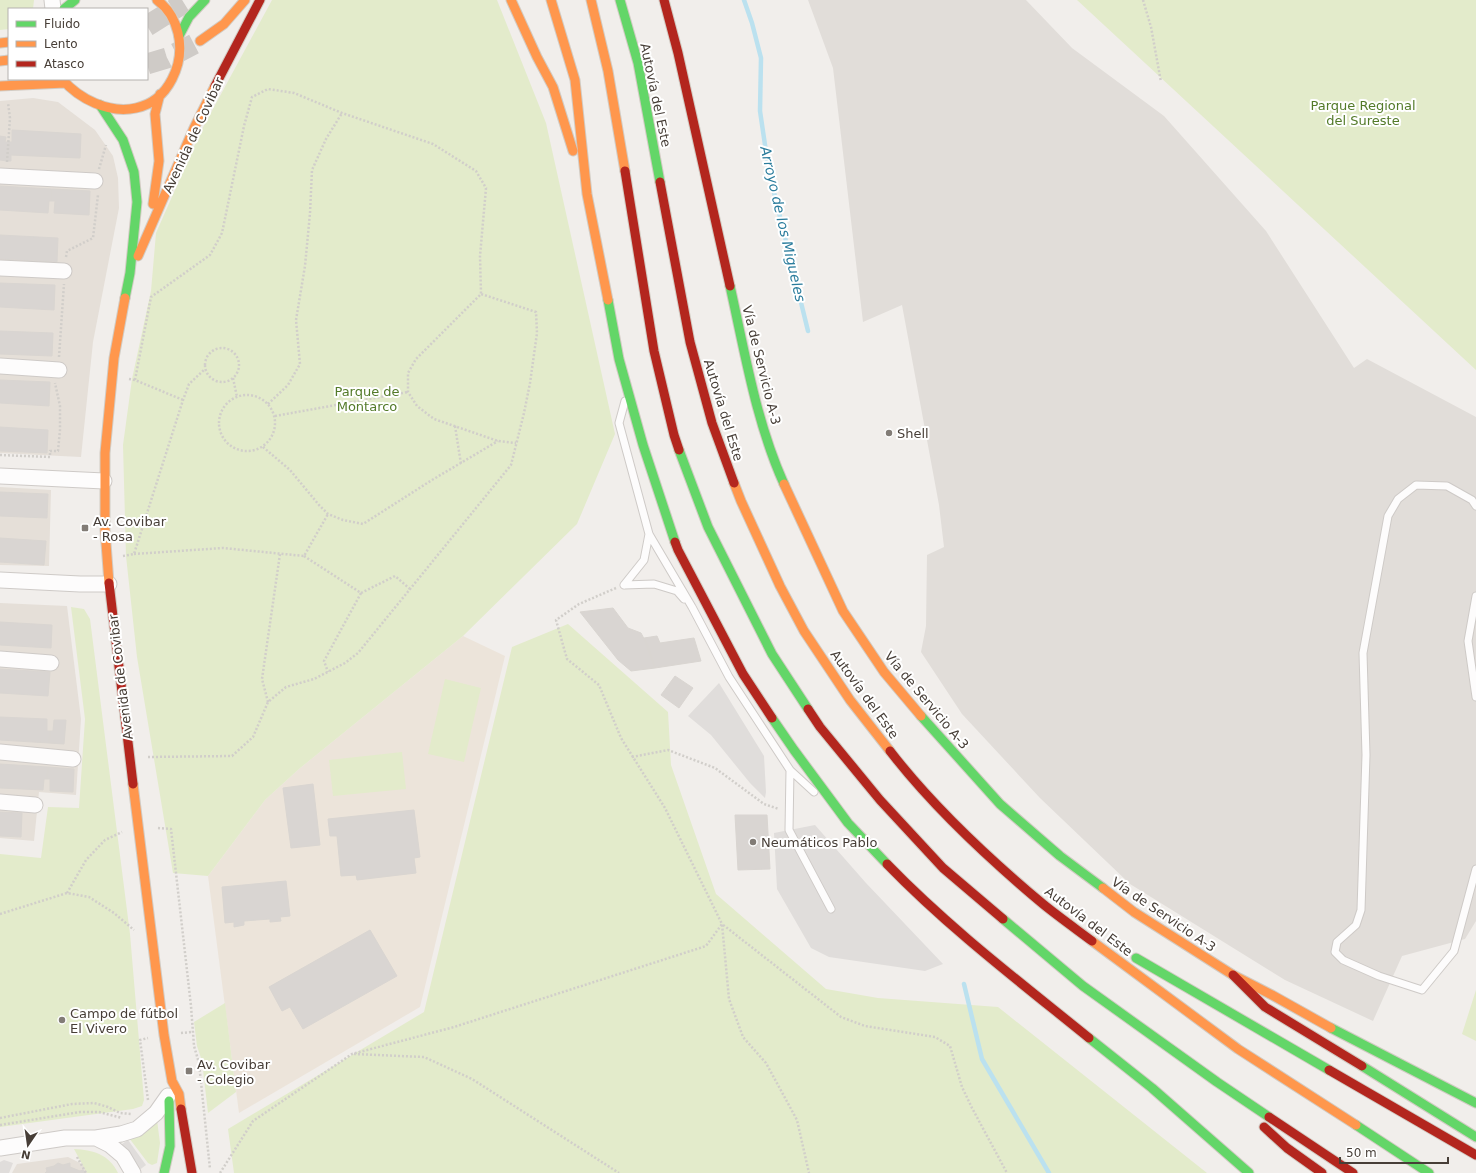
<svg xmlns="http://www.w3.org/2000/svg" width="1476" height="1173" viewBox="0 0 1476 1173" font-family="'DejaVu Sans',sans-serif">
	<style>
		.residential { fill: #e5dfd8 }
		.industrial { fill: #e1ddd9 }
		.education { fill: #ece4da }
		.green { fill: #e3ebcb }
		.parking { fill: #e0dddb }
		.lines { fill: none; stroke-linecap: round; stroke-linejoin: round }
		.stream { stroke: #bbe1ef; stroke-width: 4.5 }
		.building { fill: #d9d5d2; stroke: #d9d5d1 }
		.secondary-tunnel { stroke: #cfcbc7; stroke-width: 21; stroke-dasharray: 21 10; stroke-linecap: butt }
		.lane-casing { stroke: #cecac7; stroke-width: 9 }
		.street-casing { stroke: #cecac7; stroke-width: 17 }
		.fast-casing { stroke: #d2cbc3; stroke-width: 11 }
		.slow-casing { stroke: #d2cbc3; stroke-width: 11 }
		.jam-casing { stroke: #d2cbc3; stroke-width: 11 }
		.path { stroke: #d1ceca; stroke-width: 2.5; stroke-dasharray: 2 2; stroke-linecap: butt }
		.lane { stroke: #fdfcfc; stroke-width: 7 }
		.street { stroke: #fdfcfc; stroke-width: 15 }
		.fast { stroke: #63d668; stroke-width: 9 }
		.slow { stroke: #ff974d; stroke-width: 9 }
		.jam { stroke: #b3261e; stroke-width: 9 }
		.poi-dot { fill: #827c76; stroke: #fff; stroke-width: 1.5 }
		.labels { text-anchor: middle; stroke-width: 4; stroke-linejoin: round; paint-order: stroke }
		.street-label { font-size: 13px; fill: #473e37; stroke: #fff }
		.park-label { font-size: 13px; fill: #537a29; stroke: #fff }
		.poi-label { font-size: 13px; fill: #473e37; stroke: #fff; text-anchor: start }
		.water-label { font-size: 14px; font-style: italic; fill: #2a7c9c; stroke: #fff }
	</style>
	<rect width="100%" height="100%" fill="#f1eeeb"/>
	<path class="residential" d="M33,98L58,102L95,130L113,156L118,178L119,208L93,342L81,457L0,453V101Z
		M0,487L51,490L49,566L0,565Z
		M0,603L67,606L81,719L76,795L39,792L34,841L0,838Z
		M68,1157L84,1165L89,1173H12L17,1164Z"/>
	<path class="industrial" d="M808,0H1026L1072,48L1164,116L1266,231L1354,368L1367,359L1476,417V921L1465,939L1402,956L1373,1021L1285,980L1130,884L1040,798L962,714L921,652L926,626L927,555L944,547L939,505L902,305L863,322L833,68Z"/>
	<path class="education" d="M463,636L505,656L420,1007L239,1113L208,876L265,800L299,769Z"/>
	<path class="green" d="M0,0H34L33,9H9V29L0,30Z
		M272,0H497L546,123L615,434L577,524L463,636L299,769L265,800L208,876L173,873L137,657L126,556L123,445L132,379L151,291L156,233L201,131Z
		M1077,0H1476V370Z
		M71,607L84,609L90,619L130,934L144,1100L142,1106L133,1109L0,1127V854L41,858L48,807L79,808L85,719Z
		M568,624L668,712L671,765L716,894L826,989L878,998L998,1007L1207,1173H234L228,1129L424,1012L512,647Z
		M445,679L481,688L464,762L428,754Z
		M402,752L406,789L333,796L329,760Z
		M1476,990V1041L1462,1034Z
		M225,1003L236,1092L208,1113L202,1061L197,1046L194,1022Z
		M157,1120L160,1143L157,1163L152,1165L148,1163L129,1138Z
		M74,1149C93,1150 109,1154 118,1173H87Z"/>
	<path class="parking" d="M719,683L764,756L766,792L765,798L750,783L711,735L688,716Z
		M815,825L866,883L943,964L925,971L829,957L811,948L777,889L774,833Z
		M128,1140L146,1165L138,1171L119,1146Z
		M4,1160L13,1163L9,1173H0V1162Z"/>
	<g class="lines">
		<path class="stream" d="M744,0L752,23L761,58L760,111L769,172L808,331
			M964,984L982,1059L1049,1173"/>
	</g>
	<path class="building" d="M12,130L81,134L80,158L11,155V161H7L9,142H12Z
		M0,136L6,137L5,142H9L7,161L0,160Z
		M0,186L52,189V201H49L48,213L0,210Z
		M52,189L90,191L89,215L54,213L55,201H52Z
		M0,235L58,238L57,262L0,259Z
		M0,283L55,285L54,310L0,307Z
		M0,331L53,333L52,356L0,354Z
		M0,380L50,382L49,406L0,403Z
		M0,427L48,430L47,453L0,451Z
		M0,492L48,494L47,518L0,516Z
		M0,538L46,541L44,565L0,562Z
		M613,608L628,628L641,633L648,646L655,668L631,671L618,660L580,612Z
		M0,622L52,625L51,648L0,645Z
		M657,636L660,643L694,638L701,661L655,668L644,638Z
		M0,669L50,672L48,696L0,693Z
		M675,676L693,688L679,708L661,695Z
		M0,717L47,719V731H50L49,743L0,740Z
		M54,720H66L64,744L49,743L50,731H53Z
		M0,764L48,767L47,779H44L43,790L0,788Z
		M48,767L74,769L73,792L50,791V779H47Z
		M313,784L320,845L291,848L283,788Z
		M414,810L420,857L414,858L416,873L357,880L356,875L341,876L337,836H330L328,819Z
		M0,812L22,813L21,837L0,836Z
		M735,815H767L770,869L738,870Z
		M286,881L290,916L280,917L281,921L270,922V919L244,921V925L234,927V922L225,923L222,887Z
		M370,930L397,976L303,1029L290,1007L282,1011L269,987Z
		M58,1163L63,1165L70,1163V1167L80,1171L83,1170L85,1173H45L47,1171L46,1168L54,1166Z"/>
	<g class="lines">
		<path class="secondary-tunnel" d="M147,26L184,3
			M147,64L167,58L194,44"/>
		<defs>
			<path id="lane" d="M625,401L619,423L649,534L692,607L729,677L790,770L814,792
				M1476,506L1472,500L1447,486L1416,485L1398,499L1388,516L1363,653L1366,755L1361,910L1356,925L1337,942L1335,952L1343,960L1379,976L1422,990L1454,951L1476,869
				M624,585L654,584L677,591L684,599
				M624,585L644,560L649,534
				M1476,596L1468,641L1476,697
				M790,770L789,830L831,909"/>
			<path id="street" d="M52,0L53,9
				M0,176L95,181
				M0,268L64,271
				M0,366L59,370
				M0,476L104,481
				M0,580L80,584H109
				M0,659L51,663
				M0,752L73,759
				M0,802L35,805
				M96,1138L110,1145L123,1156L133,1173
				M0,1148L65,1138H96L121,1134L137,1129L156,1113L168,1096"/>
			<path id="fast" d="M620,0L638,63L660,182
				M64,9L75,0
				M179,36L189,17L205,0
				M100,105L123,140L134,172L137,202L130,273L125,298
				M730,286C745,353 756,422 784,484
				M608,300L619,359L643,445L675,542
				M679,450L708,527L772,654L808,709
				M921,716L1000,804L1060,856L1103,888
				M772,718L794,750L848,823L887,864
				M1003,919L1083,986L1217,1082L1269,1117
				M1136,958L1329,1070
				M1331,1028L1476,1103
				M1089,1038L1152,1088L1249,1173
				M1362,1066L1476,1137
				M1356,1125L1429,1173
				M164,1173L170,1146L169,1101"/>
			<path id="slow" d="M511,0L537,57L553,87L573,151
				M551,0L575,80L587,194L608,300
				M591,0L608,71L625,171
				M200,41L224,24L245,0
				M0,43L9,42
				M0,61L9,60
				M62,79C79,99 109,114 136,108C169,101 185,63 178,33C175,20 168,8 157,0
				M0,86L65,83
				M153,204L159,161L155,114L160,94
				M138,256L194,128L215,86
				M734,483L741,501L780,586L804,631L850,700L890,751
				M784,484L843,611L884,672L921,716
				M109,583L105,530V453L114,358L125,298
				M133,784L164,1035L172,1081L179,1094L181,1109
				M1103,888L1134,912L1233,975L1272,995L1331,1028
				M1092,941L1238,1049L1356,1125"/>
			<path id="jam" d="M664,0L678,53L730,286
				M215,86L260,0
				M625,171L654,351L674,435L679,450
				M660,182L690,342L712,423L734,483
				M675,542L678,550L743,674L772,718
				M109,583L133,784
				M808,709L820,727L880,800L943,868L1003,919
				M890,751C934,808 988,858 1043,904C1059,917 1076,929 1092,941
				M887,864C949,928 1020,982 1089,1038
				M1233,975L1265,1007L1362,1066
				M1329,1070L1476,1155
				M181,1109L192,1173
				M1269,1117L1353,1173
				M1264,1127L1287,1148L1322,1173"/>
		</defs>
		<use href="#lane" class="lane-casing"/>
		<use href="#street" class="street-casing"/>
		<use href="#fast" class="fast-casing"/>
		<use href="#slow" class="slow-casing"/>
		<use href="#jam" class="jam-casing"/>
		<path class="path" d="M1143,0L1151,27L1161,82
			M7,162L10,118L8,103
			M99,169L106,145
			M66,257L67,251L93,238L98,195
			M205 365a17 17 0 1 1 34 0a17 17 0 1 1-34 0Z
			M59,357L64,284
			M233,378L237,397
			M129,379L135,380L183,400
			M135,380L151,297L210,255L222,233L244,126L252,97L268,89L294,93L342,113L433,144L476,171L486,188L480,256L481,294L416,359L408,373V392L417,406L434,419L498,441L516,443
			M219 423a28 28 0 1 1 56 0a28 28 0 1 1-56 0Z
			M268,404L288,385L300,364L296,320L305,266L310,213L312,170L326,139L342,113
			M275,416L408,392
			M455,426L461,464
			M263,447L290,470L319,505L328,514L343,520L363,524L432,480L498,441
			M0,455L50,457V451H58L60,430V406L55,383
			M134,554L223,548L304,556L328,514
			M123,556L134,554L183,400L189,384L205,369
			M304,556L361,593L324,661L328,672
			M616,588L579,604L556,620L567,659L599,685L621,738L665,808L722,924L729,999L743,1037L766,1063L797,1120L809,1173
			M361,593L395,576L410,589
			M268,702L262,679L280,554
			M148,757L232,756L253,737L268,702L286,687L314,679L345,663L358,653L511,465L524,413L530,383L537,333L536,312L481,294
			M632,757L668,750L715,768L764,804L779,809
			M158,828L171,829L191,1006L194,1046L199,1063L210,1169
			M67,893L86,860L105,840L122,832
			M0,914L67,893L89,897L114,913L134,930
			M181,1033L192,1032
			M354,1054L424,1057L472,1079L619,1173
			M148,1100L140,1040L148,1038
			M0,1118L72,1104L94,1103L108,1107L120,1113L132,1114
			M0,1125L80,1112H99L122,1118
			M77,1157L86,1173
			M220,1173L253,1121L352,1054L454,1027L706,946L722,924L841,1017L865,1026L935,1037L950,1046L962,1087L972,1108L1007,1173"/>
		<use href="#lane" class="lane"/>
		<use href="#street" class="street"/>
		<use href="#fast" class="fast"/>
		<use href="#slow" class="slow"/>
		<use href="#jam" class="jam"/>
	</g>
	<g class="poi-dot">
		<circle cx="889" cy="433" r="4"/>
		<rect x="81" y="524" width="8" height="8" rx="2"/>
		<circle cx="753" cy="842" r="4"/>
		<circle cx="62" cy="1020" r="4"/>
		<rect x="185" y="1067" width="8" height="8" rx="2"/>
	</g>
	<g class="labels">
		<g class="street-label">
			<text transform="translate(656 95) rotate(78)" y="5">Autovía del Este</text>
			<text transform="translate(193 135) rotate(-65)" y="5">Avenida de Covibar</text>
			<text transform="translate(762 365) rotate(76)" y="5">Vía de Servicio A-3</text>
			<text transform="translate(724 410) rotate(73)" y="5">Autovía del Este</text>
			<text transform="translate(120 677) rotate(-97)" y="5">Avenida de Covibar</text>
			<text transform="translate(865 694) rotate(54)" y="5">Autovía del Este</text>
			<text transform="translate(927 700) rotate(50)" y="5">Vía de Servicio A-3</text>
			<text transform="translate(1164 914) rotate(34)" y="5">Vía de Servicio A-3</text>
			<text transform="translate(1089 921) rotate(37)" y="5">Autovía del Este</text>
		</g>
		<g class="park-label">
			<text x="1363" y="110">Parque Regional<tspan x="1363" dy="15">del Sureste</tspan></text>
			<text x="367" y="396">Parque de<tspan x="367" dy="15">Montarco</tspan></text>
		</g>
		<g class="poi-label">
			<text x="897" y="438">Shell</text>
			<text x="93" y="526">Av. Covibar<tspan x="93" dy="15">- Rosa</tspan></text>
			<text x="761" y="847">Neumáticos Pablo</text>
			<text x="70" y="1018">Campo de fútbol<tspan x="70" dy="15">El Vivero</tspan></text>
			<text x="197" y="1069">Av. Covibar<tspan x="197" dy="15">- Colegio</tspan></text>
		</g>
		<g class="water-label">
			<text transform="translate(783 224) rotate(77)" y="5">Arroyo de los Migueles</text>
		</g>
	</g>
	<rect x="8" y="8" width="140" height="72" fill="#ffffff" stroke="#b5b2af"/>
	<rect x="16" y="21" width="20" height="6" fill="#63d668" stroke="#b5b2af"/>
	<text x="44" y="28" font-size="12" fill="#473e37">Fluido</text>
	<rect x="16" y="41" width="20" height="6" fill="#ff974d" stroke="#b5b2af"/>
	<text x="44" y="48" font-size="12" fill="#473e37">Lento</text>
	<rect x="16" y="61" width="20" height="6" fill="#b3261e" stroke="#b5b2af"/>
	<text x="44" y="68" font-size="12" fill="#473e37">Atasco</text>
	<g transform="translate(28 1145) rotate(193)" stroke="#ffffff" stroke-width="3" paint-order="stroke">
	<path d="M0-3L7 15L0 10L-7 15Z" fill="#473e37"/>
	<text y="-6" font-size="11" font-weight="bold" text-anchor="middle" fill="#473e37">N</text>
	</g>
	<path d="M1340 1157v6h108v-6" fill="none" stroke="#473e37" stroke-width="2"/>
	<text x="1346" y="1157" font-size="12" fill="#473e37" stroke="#ffffff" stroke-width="3" paint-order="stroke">50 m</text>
</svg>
